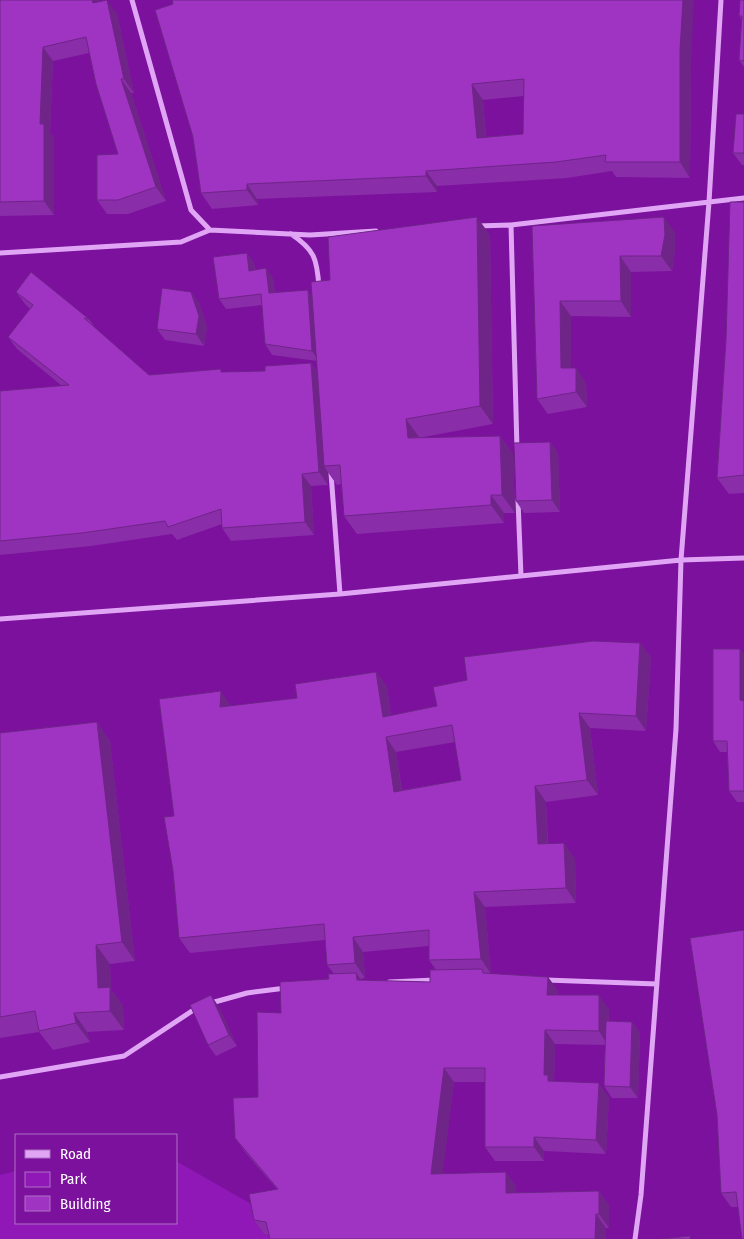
<svg xmlns="http://www.w3.org/2000/svg" width="744" height="1239" viewBox="0 0 744 1239" font-family="'Fira Sans Condensed',sans-serif">
	<style>
		.green { fill: #8f18b7 }
		.lines { fill: none; stroke-linecap: round; stroke-linejoin: round }
		.minor { stroke: #e0a6f5; stroke-width: 5 }
		.wall { fill: #892da8; fill-rule: evenodd }
		.shaded-wall { fill: #6f2488 }
		.building { fill: #9f34c3; stroke: #6f2488; fill-rule: evenodd }
	</style>
	<rect width="100%" height="100%" fill="#7b119d"/>
	<path class="green" d="M176,1161L286,1224V1239H0V1175L16,1171V1223H176Z"/>
	<g class="lines">
		<path class="minor" d="M132,0L191,210L210,230L310,235L376,231
			M511,225L517,449
			M477,226L511,225L744,198
			M291,234C315,250 317,259 319,287
			M0,253L181,242L210,230
			M331,473L340,594
			M518,500L521,576
			M0,619L340,594L681,560L744,558
			M546,980L657,984
			M389,982L435,980
			M211,1003L247,993L286,988
			M0,1077L124,1056L198,1007
			M635,1239L641,1195L676,729L681,560L709,202L721,0"/>
	</g>
	<path class="wall" d="M0,0H100V2L117,14L134,93H131L166,201L128,214H107L97,200L118,154L89,53L53,61L50,133L54,138V215L0,216Z
		M744,0V67L739,60L742,20L739,16Z
		M173,4L691,65L690,178L616,177L612,171L567,178L437,186V192L257,199L258,205L212,209L201,193ZM524,96L523,134L486,137L483,100Z
		M744,114V165H742L733,153Z
		M744,202V493L729,494L717,478L726,340Z
		M532,226L675,232V251L672,271L631,272V317L571,316V368H576L586,383L587,407L548,414L537,399Z
		M490,235L493,424L419,438L500,436L513,454L515,513H504V523L357,534L344,516L341,484L337,485L327,471L328,485L311,486L314,535L231,541L222,528V524L177,540L172,534L91,546L0,555V391L62,386L17,349L8,337L30,309L25,304L16,292L89,319L96,329L149,375L223,372L265,371L311,363L317,371V361L272,355L265,344L262,305L226,309L219,299L247,253L254,263L255,270L266,268L273,279L275,293L312,296L330,280Z
		M191,292L199,303L207,327L204,346L165,340L157,329Z
		M550,442L558,453L560,512L524,513L516,501Z
		M640,643L651,658L646,731L590,728L598,795L546,802L548,844L575,858L576,903L485,907L491,974L548,977L558,991V995L609,1009V1021L632,1022L640,1033L638,1098H612L604,1086L605,1045L555,1044L554,1081L609,1097L606,1154L544,1151V1161H495L485,1147V1082H454L442,1174L516,1186V1193L599,1191L609,1205V1228L269,1235L264,1234L254,1220L277,1189L245,1152L235,1138L258,1097L281,1013L329,979L334,974L327,965L325,940L190,953L179,938L174,816L231,706L297,698L376,672L387,687L391,716L437,706L467,680ZM455,742L461,780L402,790L396,752ZM429,946V960L436,970L430,982L361,980L360,979L365,978L363,952Z
		M744,654V802H737L729,791L727,752H720L713,741Z
		M97,722L110,741L135,961L110,964L111,989L123,1006L124,1030L87,1032L90,1042L53,1050L39,1032L0,1038V733Z
		M744,930L738,1207H731L721,1193Z
		M219,1007L237,1046L216,1056L208,1045Z"/>
	<path class="shaded-wall" d="M92,0H100L102,17L93,3Z
		M107,0L117,14L134,93L124,79Z
		M683,0H694L691,65L690,178L680,162V50Z
		M43,47L53,61L50,133L54,138V215L44,201L40,124Z
		M121,79L131,93L166,201L156,187Z
		M472,84L483,100L487,154L477,138Z
		M426,171L437,186V192L426,176Z
		M247,184L257,199L258,205L247,190Z
		M477,217L490,235L493,424L480,406Z
		M664,217L675,232V251L672,271L661,256Z
		M247,253L254,263L256,281L249,271Z
		M620,256L631,272V317L621,301Z
		M266,268L273,279L276,304L269,293Z
		M308,290L315,301L319,361L312,351Z
		M191,292L199,303L207,327L204,346L196,334Z
		M560,301L571,316V384L561,368Z
		M311,363L320,376L324,466L327,471L328,485L319,472Z
		M576,368L586,383L587,407L576,392Z
		M406,419L419,437L408,438Z
		M500,436L513,454L515,513L502,495Z
		M550,442L558,453L560,512L552,500Z
		M302,474L311,486L314,535L305,522Z
		M491,495L504,513V523L491,505Z
		M640,643L651,658L646,731L636,716Z
		M740,649L744,654V706L740,700Z
		M376,672L387,687L393,732L383,717Z
		M221,691L232,707H220Z
		M579,713L590,728L598,795L587,780Z
		M97,722L110,741L135,961L122,942Z
		M386,737L396,752L404,807L394,792Z
		M535,786L546,802L548,859L538,844Z
		M564,843L575,858L576,903L566,888Z
		M474,892L485,907L491,974L481,959Z
		M353,937L363,952L365,978L355,963Z
		M96,945L110,964L111,989L123,1006L124,1030L110,1011L98,988Z
		M356,973L366,987L357,980Z
		M548,977L558,991L557,1009L547,995Z
		M211,995L219,1007L237,1046L229,1035Z
		M599,995L609,1009L608,1045L599,1031Z
		M74,1013L87,1032L90,1042L76,1023Z
		M632,1022L640,1033L638,1098L630,1087Z
		M545,1030L555,1044L554,1083L558,1095L544,1075Z
		M444,1068L454,1082L441,1188L431,1174Z
		M599,1083L609,1097L606,1154L596,1140Z
		M534,1137L544,1151V1161L534,1147Z
		M506,1172L516,1186V1207L506,1193Z
		M599,1191L609,1205V1228L599,1214Z
		M596,1214L606,1228V1239H595Z"/>
	<path class="building" d="M0,0H92L93,3L107,0L124,79H121L156,187L118,200H97V155L118,154L96,84L86,37L43,47L40,124H44V201L0,202Z
		M172,0H683L680,50V162H605L606,155L556,162L426,171V176L247,184V190L201,193L193,137L155,10L173,4ZM524,79L523,134L477,138L472,84Z
		M740,0H744V61L739,60L742,16H739Z
		M736,114H744V153H733Z
		M730,202H744V475L717,478L726,340Z
		M477,217L480,406L406,419L408,438L500,436L502,495H491V505L344,516L340,465L324,466L311,282L330,280L328,237Z
		M664,217L665,235L661,256H620L621,301H560L561,368H576V392L537,399L532,226Z
		M247,253L249,271L266,268L269,293L308,290L312,351L265,344L261,294L219,299L213,257Z
		M31,272L89,319L84,318L149,375L221,369V372L265,371V366L311,363L319,472L302,474L305,522L222,528L221,509L168,527L165,521L82,533L0,541V391L69,385L8,337L33,305L16,292Z
		M162,288L191,292L199,316L196,334L157,329Z
		M550,442L552,500L516,501L514,443Z
		M593,641L640,643L636,716L579,713L587,780L535,786L538,844L564,843L566,888L474,892L481,959L429,960V930L353,937L355,963L327,965L324,924L179,938L173,871L164,817L174,816L159,699L221,691L220,707L297,698L295,684L376,672L383,717L437,706L433,687L467,680L464,657ZM452,725L461,780L394,792L386,737Z
		M713,649H740V700L744,701V791H729L727,741H713Z
		M97,722L122,942L96,945L98,988L110,987V1011L74,1013L76,1023L39,1031L35,1011L0,1017V733Z
		M744,930V1239H742L736,1192L721,1193L717,1115L690,938Z
		M482,969L483,973L548,977L547,995H599V1031L545,1030L544,1075H548V1081L599,1083L596,1140L534,1137V1147H485V1068H444L431,1174L506,1172V1193L599,1191V1214H596L595,1239H270L266,1222L254,1220L249,1194L278,1189L235,1138L233,1098L258,1097L257,1012L281,1013L280,982L329,979L328,974L356,973L357,980L430,982V970Z
		M211,995L229,1035L208,1045L190,1005Z
		M606,1021L632,1022L630,1087L604,1086Z
		M690,1236V1239H661Z"/>
	<rect x="15" y="1134" width="162" height="90" fill="#7b119d" stroke="#b070c4"/>
	<rect x="25" y="1150" width="25" height="8" fill="#e0a6f5" stroke="#b070c4"/>
	<text x="60" y="1159" font-size="15" fill="#ffffff">Road</text>
	<rect x="25" y="1172" width="25" height="15" fill="#8f18b7" stroke="#b070c4"/>
	<text x="60" y="1184" font-size="15" fill="#ffffff">Park</text>
	<rect x="25" y="1196" width="25" height="15" fill="#9f34c3" stroke="#b070c4"/>
	<text x="60" y="1209" font-size="15" fill="#ffffff">Building</text>
</svg>
